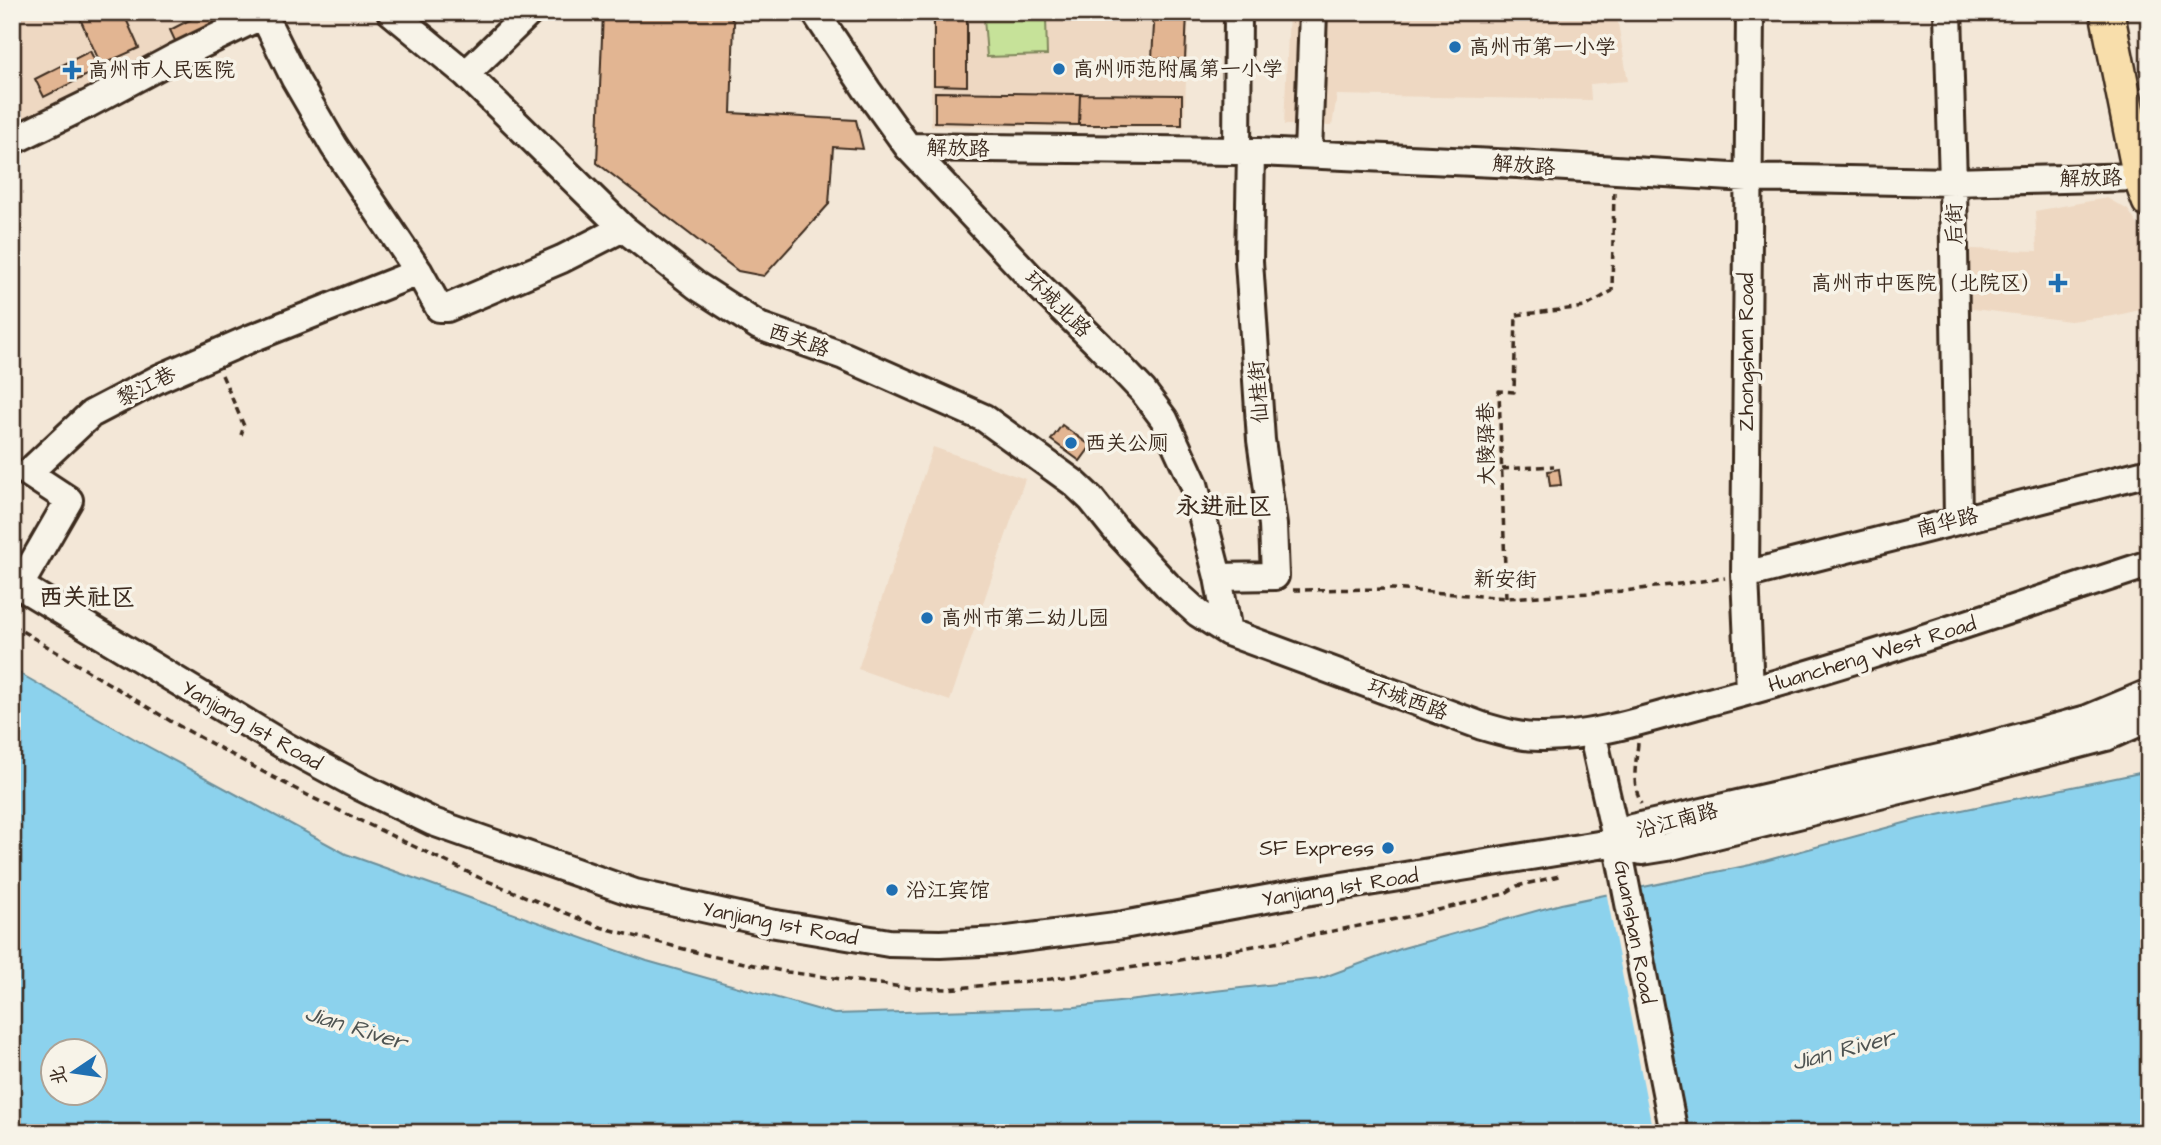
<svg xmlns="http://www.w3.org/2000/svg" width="2161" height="1145" viewBox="0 0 2161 1145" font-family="'Architects Daughter','LXGW WenKai TC',sans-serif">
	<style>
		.built { fill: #eed8c2 }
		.green { fill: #c6e299; stroke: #80865c; stroke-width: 2 }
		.water { fill: #8cd2ed; stroke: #6c8f9a; stroke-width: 2; fill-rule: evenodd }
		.pier { fill: #f3e7d7 }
		.building { fill: #e2b592; stroke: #3b2a1e; stroke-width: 2 }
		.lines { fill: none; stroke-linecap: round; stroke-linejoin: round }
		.minor-casing { stroke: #3b2a1e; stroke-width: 32 }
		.major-casing { stroke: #3b2a1e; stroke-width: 38 }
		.path { stroke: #3b2a1e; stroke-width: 3.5; stroke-dasharray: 7 5; stroke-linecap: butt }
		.minor { stroke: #f7f3e8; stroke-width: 26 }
		.major { stroke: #f8deab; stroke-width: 33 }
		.poi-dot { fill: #1f6fb2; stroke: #f7f3e8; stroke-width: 2.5 }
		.labels { text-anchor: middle; stroke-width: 7; stroke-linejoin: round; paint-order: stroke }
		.poi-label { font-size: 21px; fill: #3b2a1e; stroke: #f7f3e8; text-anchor: start }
		.street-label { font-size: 21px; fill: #3b2a1e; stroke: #f7f3e8 }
		.water-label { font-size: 23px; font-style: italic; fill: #4f5452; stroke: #f7f3e8 }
		.quarter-label { font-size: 24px; font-weight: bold; fill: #3b2a1e; stroke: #f7f3e8 }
	</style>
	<rect width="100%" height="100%" fill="#f3e7d7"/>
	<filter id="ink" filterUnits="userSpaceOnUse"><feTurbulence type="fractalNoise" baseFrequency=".0143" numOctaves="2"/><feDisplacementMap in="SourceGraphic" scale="14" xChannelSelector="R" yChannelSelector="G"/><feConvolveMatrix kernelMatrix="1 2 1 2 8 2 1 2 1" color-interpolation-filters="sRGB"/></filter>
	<g filter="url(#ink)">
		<path class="built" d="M12,12H250L12,128Z
			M932,12H1189L1184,127L931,126Z
			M1289,12H1616L1628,81L1590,84L1591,100L1337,95L1332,126L1284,125Z
			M2107,198L2128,210L2140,228L2149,258V308L2113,316L2070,321L1966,308L1971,249L2037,251L2035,211Z
			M933,447L1025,479L950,701L858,669Z"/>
		<path class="green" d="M1046,17L1047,55L987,57L984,18Z"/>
		<path class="water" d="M12,669L147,746L346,854L647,961L834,1014L1075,1007L1319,979L1403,948L1561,904L1750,865L1919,819L2149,771V1133H12ZM52,1050H94V1092H52Z"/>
		<path class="pier" d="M1640,884L1688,1133H1653L1606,891Z"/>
		<path class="building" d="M77,12H123L139,48L101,65Z
			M205,12H245L177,45L170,30Z
			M603,12H726L734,22L731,113L856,120L863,149L833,147L829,204L764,276L738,271L597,163Z
			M934,12H967V86L934,85Z
			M1079,12H1107L1106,18L1079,17Z
			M1145,12H1187L1185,60L1152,58L1154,25Z
			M90,51L99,69L44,97L35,79Z
			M935,92L1080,94L1079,125L935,122Z
			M1080,94L1182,95V125H1079Z
			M1062,425L1091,446L1080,461L1051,440Z
			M1559,469L1561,485L1550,486L1548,471Z"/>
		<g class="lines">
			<defs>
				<path id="minor" d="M391,12L466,74L623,228L697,286L759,326L844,356L984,418L1074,483L1091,499L1115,529L1167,585L1198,613L1228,632L1482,726C1502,732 1523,738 1544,737C1600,736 1655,716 1709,702C1858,663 2003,611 2149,564
					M815,12L867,90L908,147L1032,279L1100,346L1143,391L1164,419L1194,484L1218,577L1228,632
					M1948,12L1953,182L1958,519
					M263,14L295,79L334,146L419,272L439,308H447L562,259L623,228
					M466,74L530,12
					M12,141L88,104L174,58L269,12
					M908,147L1237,151L1517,164L1748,178L1953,182L2140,177
					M1237,151L1238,12
					M1308,154L1313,12
					M1745,575L2149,472
					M1218,577L1275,576L1273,525L1261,440L1249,261L1251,152
					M12,581L285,746L359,786L433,822L635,893L770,923L889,943L940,944L1000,941L1123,925L1293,894L1617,842L1642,851L1667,847L1961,775L2106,737L2149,718
					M20,585L69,500L28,473L91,414L160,378L252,338L419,272
					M1750,691L1745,575L1750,12
					M1592,732L1617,842L1674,1133
					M1617,842L1632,828L1957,754L2087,719L2149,693"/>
				<path id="major" d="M2107,12L2140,177L2149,201"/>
			</defs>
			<use href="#minor" class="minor-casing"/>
			<use href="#major" class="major-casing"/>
			<path class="path" d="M222,375L244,426L241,435
				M1502,469L1554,466
				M1293,590L1393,589L1506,598L1624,591L1725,578
				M1506,598L1499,391L1514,392L1516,315L1585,307L1612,291L1614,190
				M12,625L172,722L267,774L313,798L480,878L600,927L711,956L787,972L911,988L947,989L1051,979L1170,962L1417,915L1504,894L1517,886L1559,876
				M1638,743C1636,766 1631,780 1641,804"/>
			<use href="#minor" class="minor"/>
			<use href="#major" class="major"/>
		</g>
	</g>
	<g class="poi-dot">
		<circle cx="1455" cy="47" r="7"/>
		<circle cx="1059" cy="69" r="7"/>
		<path d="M68.5 59.5h7v7h7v7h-7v7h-7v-7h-7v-7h7z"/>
		<path d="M2054.5 272.5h7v7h7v7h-7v7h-7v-7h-7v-7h7z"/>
		<circle cx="1071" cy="443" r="7"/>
		<circle cx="927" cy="618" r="7"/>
		<circle cx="1388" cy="848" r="7"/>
		<circle cx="892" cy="890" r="7"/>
	</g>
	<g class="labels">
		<g class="poi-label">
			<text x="1469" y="54">高州市第一小学</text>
			<text x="1073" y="76">高州师范附属第一小学</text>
			<text x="88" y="77">高州市人民医院</text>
			<text x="2042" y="290" text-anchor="end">高州市中医院（北院区）</text>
			<text x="1085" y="450">西关公厕</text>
			<text x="941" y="625">高州市第二幼儿园</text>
			<text x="1374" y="855" text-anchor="end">SF Express</text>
			<text x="906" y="897">沿江宾馆</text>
		</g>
		<g class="street-label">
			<text transform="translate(958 148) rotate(1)" y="7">解放路</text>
			<text transform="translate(1524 165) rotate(4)" y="7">解放路</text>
			<text transform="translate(2091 178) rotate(-1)" y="7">解放路</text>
			<text transform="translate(1954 224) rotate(-91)" y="7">后街</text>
			<text transform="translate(1058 304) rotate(45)" y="7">环城北路</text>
			<text transform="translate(799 340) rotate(19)" y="7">西关路</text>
			<text transform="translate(1746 352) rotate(-90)" y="7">Zhongshan Road</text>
			<text transform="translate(146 386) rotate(-27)" y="7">黎江巷</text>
			<text transform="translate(1258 392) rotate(-94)" y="7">仙桂街</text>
			<text transform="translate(1486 444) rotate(-91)" y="7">大陵驿巷</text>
			<text transform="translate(1947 522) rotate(-14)" y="7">南华路</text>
			<text transform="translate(1505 579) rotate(1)" y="7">新安街</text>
			<text transform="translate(1872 654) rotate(-17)" y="7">Huancheng West Road</text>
			<text transform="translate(1408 699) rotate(20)" y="7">环城西路</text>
			<text transform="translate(252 725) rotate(30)" y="7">Yanjiang 1st Road</text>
			<text transform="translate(1677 820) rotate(-15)" y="7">沿江南路</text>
			<text transform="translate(1340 887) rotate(-9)" y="7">Yanjiang 1st Road</text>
			<text transform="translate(780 923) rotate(11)" y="7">Yanjiang 1st Road</text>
			<text transform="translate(1635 932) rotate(79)" y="7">Guanshan Road</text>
		</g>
		<g class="water-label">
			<text transform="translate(356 1027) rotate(17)" y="8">Jian River</text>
			<text transform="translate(1843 1049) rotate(-15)" y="8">Jian River</text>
		</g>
		<g class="quarter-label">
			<text x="1224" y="514">永进社区</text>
			<text x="87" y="605">西关社区</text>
		</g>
	</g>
	<rect width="2161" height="1145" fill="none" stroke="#f7f3e8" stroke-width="42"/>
	<rect x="21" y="21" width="2119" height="1103" fill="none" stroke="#3b2a1e" stroke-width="2.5" filter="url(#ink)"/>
	<g transform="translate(74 1072) rotate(257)"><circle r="33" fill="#f7f3e8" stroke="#aca397" stroke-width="2"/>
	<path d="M0-5L12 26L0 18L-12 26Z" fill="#1f6fb2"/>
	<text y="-10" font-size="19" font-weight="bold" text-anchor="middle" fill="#3b2a1e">北</text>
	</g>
</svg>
